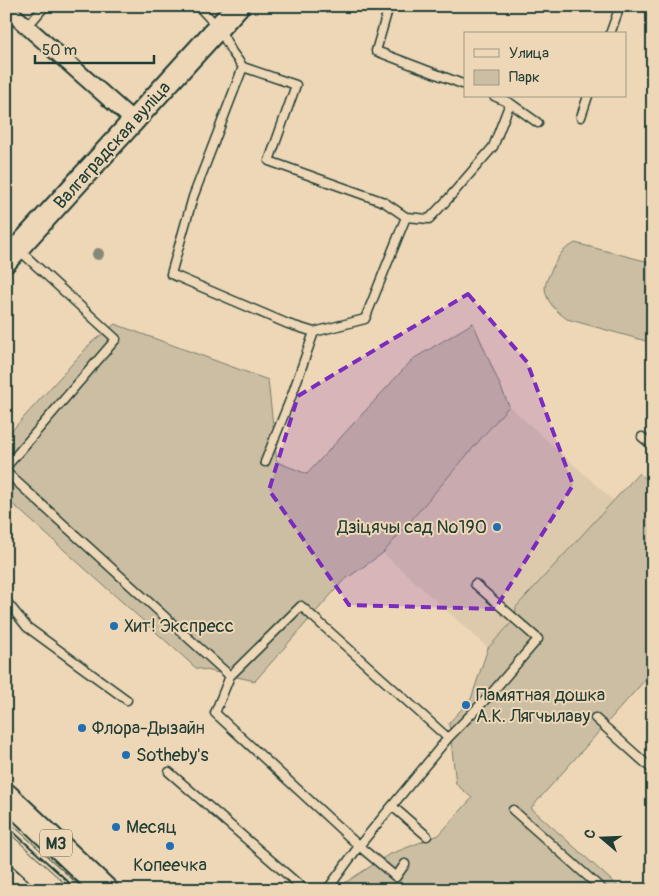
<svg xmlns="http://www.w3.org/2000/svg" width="659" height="896" viewBox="0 0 659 896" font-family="Pangolin,sans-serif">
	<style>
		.built { fill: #ddcaac }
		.green { fill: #ccbea2; stroke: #767e6b }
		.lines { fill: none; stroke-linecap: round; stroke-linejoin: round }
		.lane-casing { stroke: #1f3d34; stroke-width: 11 }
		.street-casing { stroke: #1f3d34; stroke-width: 19 }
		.secondary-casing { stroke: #1f3d34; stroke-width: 25 }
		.primary-casing { stroke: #1f3d34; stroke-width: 28 }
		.lane { stroke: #eed7b7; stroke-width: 8 }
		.street { stroke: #eed7b7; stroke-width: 15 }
		.secondary { stroke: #eed7b7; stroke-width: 21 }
		.primary { stroke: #eed7b7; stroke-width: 24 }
		.tram { stroke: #1f3d34; stroke-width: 1 }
		.tree { fill: #868975 }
		.marked { fill: #7b2cbf; fill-opacity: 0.2; stroke: #7b2cbf; stroke-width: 4; stroke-dasharray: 10 6; stroke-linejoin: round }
		.poi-dot { fill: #1f6fb2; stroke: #eed7b7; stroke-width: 2 }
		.labels { text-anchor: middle; stroke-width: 4; stroke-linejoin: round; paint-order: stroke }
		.shield { fill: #eed7b7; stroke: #5d6b5b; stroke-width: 1 }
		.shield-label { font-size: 16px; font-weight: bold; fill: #1f3d34 }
		.street-label { font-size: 18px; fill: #1f3d34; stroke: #eed7b7 }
		.poi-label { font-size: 18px; fill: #1f3d34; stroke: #eed7b7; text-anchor: start }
	</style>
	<rect width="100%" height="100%" fill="#eed7b7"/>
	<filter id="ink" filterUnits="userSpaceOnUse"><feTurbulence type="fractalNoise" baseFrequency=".02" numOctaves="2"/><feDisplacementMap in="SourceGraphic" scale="10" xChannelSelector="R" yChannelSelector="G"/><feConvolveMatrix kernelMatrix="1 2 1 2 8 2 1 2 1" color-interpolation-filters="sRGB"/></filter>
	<g filter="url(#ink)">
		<path class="built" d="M509,406L614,501L517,607L519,616L488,648L383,553Z"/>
		<path class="green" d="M575,243L653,263V343L567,319C557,312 545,301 545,287C546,279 557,258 562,252C566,248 571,246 575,243Z
			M473,323L509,406L383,553L343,581L255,681L196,668L6,498V437L92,342L115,324L268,380L277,462L307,474L413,359Z
			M639,473L653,486V671L531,808L622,890H334L388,855L439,835L472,798L456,784L449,723L471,699L488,648L515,619L516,607Z"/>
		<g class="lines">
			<defs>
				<path id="lane" d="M198,6L219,28L232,52L243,67L296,85L269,161L384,202L406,217L429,219L448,199L493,147L510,103
					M389,6L376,51L465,85
					M27,27L45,6
					M610,34L620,6
					M243,67L193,197L171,274L288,324L314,332L365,319L406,217
					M494,96L510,103L538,123
					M581,117L588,96
					M642,437L653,446
					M265,462L292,395L314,332
					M6,467L116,339L19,250
					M6,472L230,676
					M6,601L27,627L127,700
					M595,718L653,770
					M169,772L305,890
					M392,806L427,836
					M513,810L603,890
					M405,864L396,877L359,846L215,713L230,676L301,606L448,738
					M6,889L7,890
					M327,890L359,846L448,738L489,696L538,639L475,584"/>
				<path id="street" d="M6,8L134,121"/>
				<path id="secondary" d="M6,261L238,6"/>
				<path id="primary" d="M6,796L105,890
					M6,843L58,890"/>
			</defs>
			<use href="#lane" class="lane-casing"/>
			<use href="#street" class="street-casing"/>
			<use href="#secondary" class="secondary-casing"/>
			<use href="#primary" class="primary-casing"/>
			<use href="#lane" class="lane"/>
			<use href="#street" class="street"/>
			<use href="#secondary" class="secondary"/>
			<use href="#primary" class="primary"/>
			<path class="tram" d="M6,819L84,890
				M6,830L72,890"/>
		</g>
		<circle class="tree" cx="98" cy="254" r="6"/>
	</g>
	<path class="marked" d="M468,294L527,362L573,485L495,609L349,605L269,490L298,396Z"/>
	<g class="poi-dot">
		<circle cx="497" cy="527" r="5"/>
		<circle cx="114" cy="626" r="5"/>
		<circle cx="466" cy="705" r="5"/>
		<circle cx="82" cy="728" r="5"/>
		<circle cx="126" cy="755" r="5"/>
		<circle cx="116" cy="827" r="5"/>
		<circle cx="170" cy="846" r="5"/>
	</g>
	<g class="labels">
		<rect class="shield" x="40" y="829.5" width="32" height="27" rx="4"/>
		<g class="shield-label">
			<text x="56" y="849">М3</text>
		</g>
		<g class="street-label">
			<text transform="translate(112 145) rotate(-48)" y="6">Валгаградская вуліца</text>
		</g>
		<g class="poi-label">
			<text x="487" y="533" text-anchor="end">Дзіцячы сад №190</text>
			<text x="124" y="632">Хит! Экспресс</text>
			<text x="476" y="701">Памятная дошка<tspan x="476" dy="21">А.К. Лягчылаву</tspan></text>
			<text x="92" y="734">Флора-Дызайн</text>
			<text x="136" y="761">Sotheby's</text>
			<text x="126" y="833">Месяц</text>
			<text x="170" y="871" text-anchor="middle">Копеечка</text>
		</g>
	</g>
	<rect width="659" height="896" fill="none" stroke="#eed7b7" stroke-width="25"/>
	<rect x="12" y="12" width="634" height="871" fill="none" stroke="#1f3d34" stroke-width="2" filter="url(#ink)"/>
	<rect x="464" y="32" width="162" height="65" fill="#eed7b7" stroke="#9b9983"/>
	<rect x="474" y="49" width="25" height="8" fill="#eed7b7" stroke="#9b9983"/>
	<text x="509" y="58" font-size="15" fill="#1f3d34">Улица</text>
	<rect x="474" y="70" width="25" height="15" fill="#ccbea2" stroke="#9b9983"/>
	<text x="509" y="82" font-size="15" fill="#1f3d34">Парк</text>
	<g transform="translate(602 838) rotate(289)" stroke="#eed7b7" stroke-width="4" paint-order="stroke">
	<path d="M0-4L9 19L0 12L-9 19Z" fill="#1f3d34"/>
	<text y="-8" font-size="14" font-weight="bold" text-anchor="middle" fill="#1f3d34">С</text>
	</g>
	<path d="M35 55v8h119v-8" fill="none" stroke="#1f3d34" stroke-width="2.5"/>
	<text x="42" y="55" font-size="15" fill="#1f3d34" stroke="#eed7b7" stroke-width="4" paint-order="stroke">50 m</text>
</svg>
